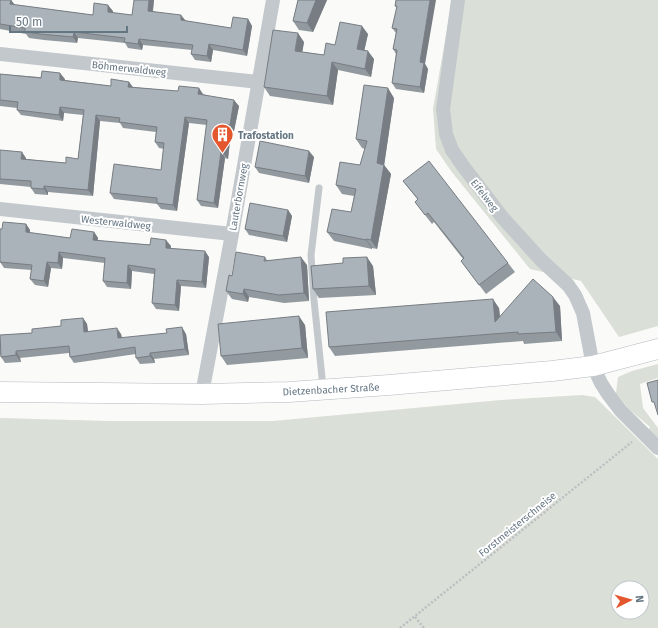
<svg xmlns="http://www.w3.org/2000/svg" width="658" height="628" viewBox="0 0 658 628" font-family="'Fira Sans',sans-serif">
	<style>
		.green { fill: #dadfd7; fill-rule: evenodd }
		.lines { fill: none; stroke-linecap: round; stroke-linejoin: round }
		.secondary-casing { stroke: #b3babf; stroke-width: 21 }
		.path { stroke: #bbbfc2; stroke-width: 2.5; stroke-dasharray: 2 2; stroke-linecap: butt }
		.lane { stroke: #c3c8cc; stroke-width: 7 }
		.street { stroke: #c3c8cc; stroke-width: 14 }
		.secondary { stroke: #fff; stroke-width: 20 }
		.wall { fill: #929a9f }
		.shaded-wall { fill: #777d82 }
		.building { fill: #aab3b9; stroke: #777d82 }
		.labels { text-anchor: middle; stroke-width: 4; stroke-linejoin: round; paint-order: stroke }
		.street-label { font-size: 10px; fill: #657683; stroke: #fff }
		.poi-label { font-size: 10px; font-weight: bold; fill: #657683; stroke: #fff; text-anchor: start }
	</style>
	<rect width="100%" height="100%" fill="#fafaf8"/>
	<path class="green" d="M452,0H658V326L619,337L581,281L530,269L451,171L436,149L433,109Z
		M658,364V378L640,384L643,408L658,428V441L648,432L650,427L629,409L616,393L618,377L632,371Z
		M582,395L595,397L658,459V628H0V418L108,421H273L501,400ZM618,588H642V612H618Z"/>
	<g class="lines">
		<defs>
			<path id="secondary" d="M0,392L202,394L289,392L389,385L552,371L593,366L658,349"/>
		</defs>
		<use href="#secondary" class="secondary-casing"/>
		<path class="path" d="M415,617L424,628
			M400,628L632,442"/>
		<path class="lane" d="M319,188L311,255L314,300L323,387"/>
		<path class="street" d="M458,0L443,109L446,134L452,150L463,166L502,217L541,260L568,285L575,295L583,313L593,366L601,383L608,394L621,411L658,448
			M0,54L259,82
			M0,209L232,234
			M202,394L232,234L273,0"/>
		<use href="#secondary" class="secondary"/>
	</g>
	<path class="wall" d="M0,0H11L14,5L93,15L113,11L112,13L132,15L154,0L153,11L186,21L231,28L248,19L252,26L247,56L213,50L211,62L195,60L191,54L192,50L143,45L142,50L128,48L125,43L78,38L77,43L44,40L29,38L26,34L0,29Z
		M298,0H327L313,32L299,30L293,21Z
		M396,0L425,64L428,69L424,93L396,89L392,83L396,54L393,49L396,33L392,28L397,8L395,6Z
		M368,34L364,50L374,59L371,77L338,70L333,105L270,96L264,87L304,42L302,52L324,55L335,45Z
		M0,74L65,79L64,80L111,86L129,82L133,87L203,94L239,106L234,131H231L228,159L225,158L218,208L201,206L197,200L207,125L189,123L177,211L161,209L157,204L114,199L110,193L161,170L164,149L159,148L155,142L156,132L123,128L120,123L100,121L93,196L48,192V195L35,194L31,188V187L0,184V150L26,158V159L66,163L78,159L83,115L64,113L63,121L21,115L17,110V108L0,106Z
		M394,98L384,165L391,174L377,249L372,248V249L334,241L327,232L351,212L354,196L342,194L336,185L360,165L365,149L362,148L356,139Z
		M314,157L309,183L259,173L255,167Z
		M403,181L508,263L515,272L486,294L461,261L463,259L434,222L432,224L415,202L418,200Z
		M288,210L292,216L287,242L249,235L245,229Z
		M26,224L30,230V233L70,238L94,232L98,238L97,241L171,246L170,248L209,257L206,288L181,286L179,311L156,309L152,303L154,274L132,271L131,289L107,287L103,281L105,263L63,258L62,269L51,268L48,287L35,285L30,279L32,270L4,268L0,262V229H2Z
		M265,257L267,260L307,265L309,301L284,303L249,297L248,302L232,299L226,291L232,276Z
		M343,263L373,266L376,295L319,298L313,289Z
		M560,306L562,341L524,344L523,341L335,356L329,347L499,308L500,316Z
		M83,318L87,324L88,332L121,334L122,338L186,334L189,355L154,359L155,363L140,364L136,358V354L74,363L70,357L69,353L20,358L21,362L5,363L1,357L0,354V335L32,333L61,326Z
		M305,325L308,358L227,365L221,356Z"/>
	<path class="shaded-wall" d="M11,0L15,5L10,4Z
		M149,0H154L152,17L148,11Z
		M316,0H327L313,32L307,23Z
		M430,0H436L425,64L428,69L424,93L420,87V62Z
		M108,5L113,11L112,18L108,12Z
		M181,15L186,21L181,20Z
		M248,19L252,26L247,56L243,50Z
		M362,26L368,34L363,57L357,49Z
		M74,32L78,38L77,43L73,37Z
		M298,33L304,42L301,60L295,51Z
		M139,39L143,45L142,50L138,44Z
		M209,44L213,50L211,62L207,56Z
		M368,51L374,59L371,77L365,69Z
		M332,62L338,70L333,105L327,96Z
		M60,73L65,79L64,86L60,80Z
		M129,82L133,88L128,87Z
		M199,88L203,94H198Z
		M388,88L394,98L383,173L377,163Z
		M234,100L239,106L234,131L230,125Z
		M60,107L64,113L63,121L59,115Z
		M96,115L100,121L93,196L88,190Z
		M185,117L189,123L177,211L173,205Z
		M227,125L231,131L228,159L223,153Z
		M309,151L314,157L309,183L305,176Z
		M22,152L26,158V165L21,159Z
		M221,152L225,158L218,208L214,203Z
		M384,165L391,174L377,249L371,240Z
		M44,186L48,192V195L44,189Z
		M288,210L292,216L287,242L283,236Z
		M26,224L30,230V238L26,232Z
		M94,232L98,238L97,246L93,240Z
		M366,239L372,248V249L366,240Z
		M166,240L171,246L170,254L166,248Z
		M205,251L209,257L206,288L202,282Z
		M59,252L63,258L62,269L58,263Z
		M301,257L307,265L309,301L304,293Z
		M367,257L373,266L376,295L369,286Z
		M47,262L51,268L48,287L44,281Z
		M128,265L132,271L131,289L127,283Z
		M177,280L181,286L179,311L175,305Z
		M244,289L249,297L248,302L243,294Z
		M553,297L560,306L562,341L556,332Z
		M493,299L499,308L501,331L495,322Z
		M299,316L305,325L308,358L302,348Z
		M83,318L87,324L89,339L84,332Z
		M182,327L186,334L189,355L185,349Z
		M117,328L121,334L123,344L118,338Z
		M16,351L20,358L21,362L16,355Z
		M150,353L154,359L155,363L150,356Z"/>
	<path class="building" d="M0,0H11L10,4L93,15L94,3L108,5V12L132,15L134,0H149L148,11L181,15V20L231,28L233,17L248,19L243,50L209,44L207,56L191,54L193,45L139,39L138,44L124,42L125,38L74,32L73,37L40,34L25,32V28L0,24Z
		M298,0H316L307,23L293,21Z
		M396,0H430L420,62L424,63L420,87L392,83L397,50L393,49L397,29L392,28L397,6H395Z
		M340,22L362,26L357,49L368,51L365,69L332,62L327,96L264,87L273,30L298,33L295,51L324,55L326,43L335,45Z
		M42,71L60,73V80L111,86V79L129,82L128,87L178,91L179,86L199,88L198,94L234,100L230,125H227L223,153L221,152L214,203L197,200L207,120L185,117L173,205L157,203V198L110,193L114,164L161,170L164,143L155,142L157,127L119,122L120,118L96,115L88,190L44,186V189L31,188V181L0,179V150L22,152L21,159L66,163V157L78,159L84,110L60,107L59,115L17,110L18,102L0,100V74L41,78Z
		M364,85L388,88L377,163L384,165L371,240L366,239V240L327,232L332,209L351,212L356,189L336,185L340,162L360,165L367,141L356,139Z
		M260,141L309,151L305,176L255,167Z
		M429,161L508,263L479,285L461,261L464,258L428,213L425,215L415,202L418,199L403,181Z
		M250,203L288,210L283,236L245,229Z
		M3,222L26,224V232L70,238L72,229L94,232L93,240L150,245L151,238L166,240V248L205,251L202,282L177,280L175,305L152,303L155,269L128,265L127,283L103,281L105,258L59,252L58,263L47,262L44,281L30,279L32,265L0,262V229H2Z
		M236,252L265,257L264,261L301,257L304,293L279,295L244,289L243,294L226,291L229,275L232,276Z
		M367,257L369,286L313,289L311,266L343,263V258Z
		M533,279L553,297L556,332L518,334V332L329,347L326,312L493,299L495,322Z
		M299,316L302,348L221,356L218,324Z
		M83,318L84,332L117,328L118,338L167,333L166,329L182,327L185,349L150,353V356L136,358L135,347L70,357L69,346L16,351V355L1,357L0,335L32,333V329L61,326V320Z
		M658,380V415L654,402H652L647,383Z"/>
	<defs>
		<symbol id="building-pin" viewBox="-11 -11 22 30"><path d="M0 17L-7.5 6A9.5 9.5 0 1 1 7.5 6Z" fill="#e4572e" stroke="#fff"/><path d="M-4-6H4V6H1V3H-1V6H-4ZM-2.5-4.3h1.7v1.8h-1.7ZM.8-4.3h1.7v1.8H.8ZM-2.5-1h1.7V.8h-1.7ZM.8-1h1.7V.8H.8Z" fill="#fff"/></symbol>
	</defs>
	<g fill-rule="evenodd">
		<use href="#building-pin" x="210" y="122" width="25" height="34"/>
	</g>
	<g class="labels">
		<g class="street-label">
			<text transform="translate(129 68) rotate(6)" y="4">Böhmerwaldweg</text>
			<text transform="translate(485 195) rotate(52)" y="4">Eifelweg</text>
			<text transform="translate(238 197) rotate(-80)" y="4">Lauterbornweg</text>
			<text transform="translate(116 222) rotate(6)" y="4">Westerwaldweg</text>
			<text transform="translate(331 389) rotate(-3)" y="4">Dietzenbacher Straße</text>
			<text transform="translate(517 524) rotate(-39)" y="4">Forstmeisterschneise</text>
		</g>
		<g class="poi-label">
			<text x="238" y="139">Trafostation</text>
		</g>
	</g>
	<g transform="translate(630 600) rotate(84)"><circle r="19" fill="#ffffff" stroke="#c1c8cd"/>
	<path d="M0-3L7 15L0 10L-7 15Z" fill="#e4572e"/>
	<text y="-6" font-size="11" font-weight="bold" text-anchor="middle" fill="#657683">N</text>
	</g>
	<path d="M10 26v6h117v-6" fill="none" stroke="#657683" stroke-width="2"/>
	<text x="16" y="26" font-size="12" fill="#657683" stroke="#ffffff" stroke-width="3" paint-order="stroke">50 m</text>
</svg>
